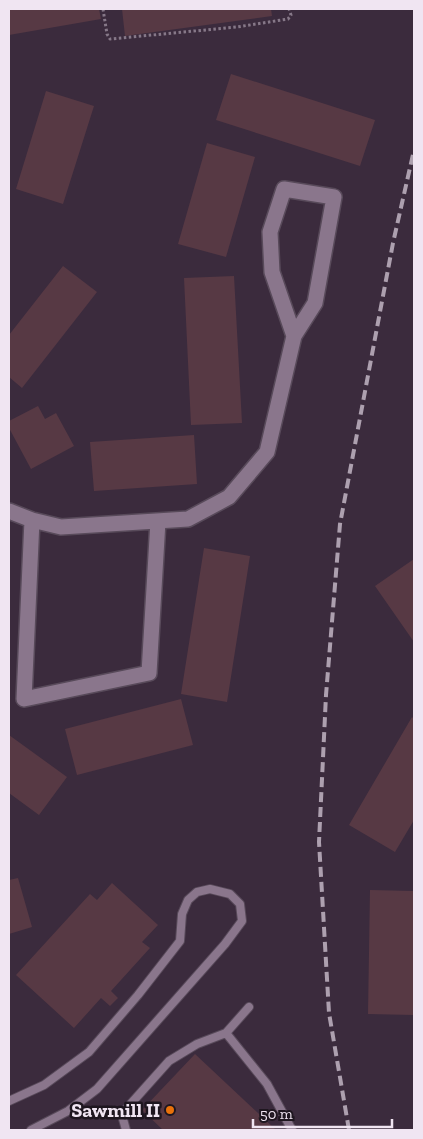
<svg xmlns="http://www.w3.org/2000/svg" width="423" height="1139" viewBox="0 0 423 1139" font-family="'Zilla Slab',serif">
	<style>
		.building { fill: #573944 }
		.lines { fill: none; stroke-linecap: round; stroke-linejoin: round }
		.lane-casing { stroke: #584a5a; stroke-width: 10 }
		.street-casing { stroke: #584a5a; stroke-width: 18 }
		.path { stroke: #867888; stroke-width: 3; stroke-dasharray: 2.5 2.5; stroke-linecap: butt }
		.lane { stroke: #8a768c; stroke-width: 8 }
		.street { stroke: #8a768c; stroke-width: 15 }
		.rail { stroke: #ada0af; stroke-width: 4; stroke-dasharray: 10 5; stroke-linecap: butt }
		.food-dot { fill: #e8710a; stroke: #1e161f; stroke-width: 2 }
		.labels { text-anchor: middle; stroke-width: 5; stroke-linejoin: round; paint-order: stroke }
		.poi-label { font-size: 20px; font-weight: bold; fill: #f0e5f2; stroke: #1e161f; text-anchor: end }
	</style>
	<rect width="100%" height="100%" fill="#3b2b3d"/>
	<path class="building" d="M9,9H99L101,19L9,35Z
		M122,9H271L272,16L125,36Z
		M231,74L375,120L360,166L216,120Z
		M46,91L94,106L63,204L16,189Z
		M207,143L255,157L226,257L178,244Z
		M63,266L97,292L22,388L9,377V335Z
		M234,276L242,423L191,425L184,278Z
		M38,406L45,419L56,413L74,446L31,469L9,428V421Z
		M194,435L197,484L94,491L90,442Z
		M204,548L250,556L227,702L181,694Z
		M414,559V642L375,586Z
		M181,699L193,745L77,775L65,729Z
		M412,717L414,719V820L395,852L349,825Z
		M9,735L67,777L39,815L9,793Z
		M18,878L32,927L9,934V880Z
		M112,883L158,925L142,942L150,948L111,991L118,998L110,1006L101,998L74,1028L16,975L90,894L97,900Z
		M370,890L414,891V1015L368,1014Z
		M195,1054L276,1130H163L142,1110Z"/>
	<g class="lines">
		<defs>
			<path id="lane" d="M226,1033L267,1084L292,1130
				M9,1101L44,1085L89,1052L138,995L180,941L182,914L188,900L197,892L210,889L230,894L240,904L242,921L225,944L97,1089L68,1111L31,1130
				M126,1130L123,1119L127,1108L169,1061L197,1044L226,1033L249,1007"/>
			<path id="street" d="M9,511L32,520L61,527L188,519L229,497L267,452L294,336L315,303L334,197L284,189L270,232L272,272L294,336
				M32,520L24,699L149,673L158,521"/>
		</defs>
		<use href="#lane" class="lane-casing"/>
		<use href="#street" class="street-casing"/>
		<path class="path" d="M103,9L107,34L110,39L237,27L288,19L291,15L289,9"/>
		<use href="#lane" class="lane"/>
		<use href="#street" class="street"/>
		<path class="rail" d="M349,1130L329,1013L319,842L326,695L340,524L393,243L414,150"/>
	</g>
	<circle class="food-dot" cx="170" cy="1110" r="5"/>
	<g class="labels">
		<g class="poi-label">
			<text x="160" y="1117">Sawmill II</text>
		</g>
	</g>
	<rect width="423" height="1139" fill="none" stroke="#f0e5f2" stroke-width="20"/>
	<path d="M253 1119v8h139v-8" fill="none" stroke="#f0e5f2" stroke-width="2.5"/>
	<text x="260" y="1119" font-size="15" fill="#f0e5f2" stroke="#1e161f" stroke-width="4" paint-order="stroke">50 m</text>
</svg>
